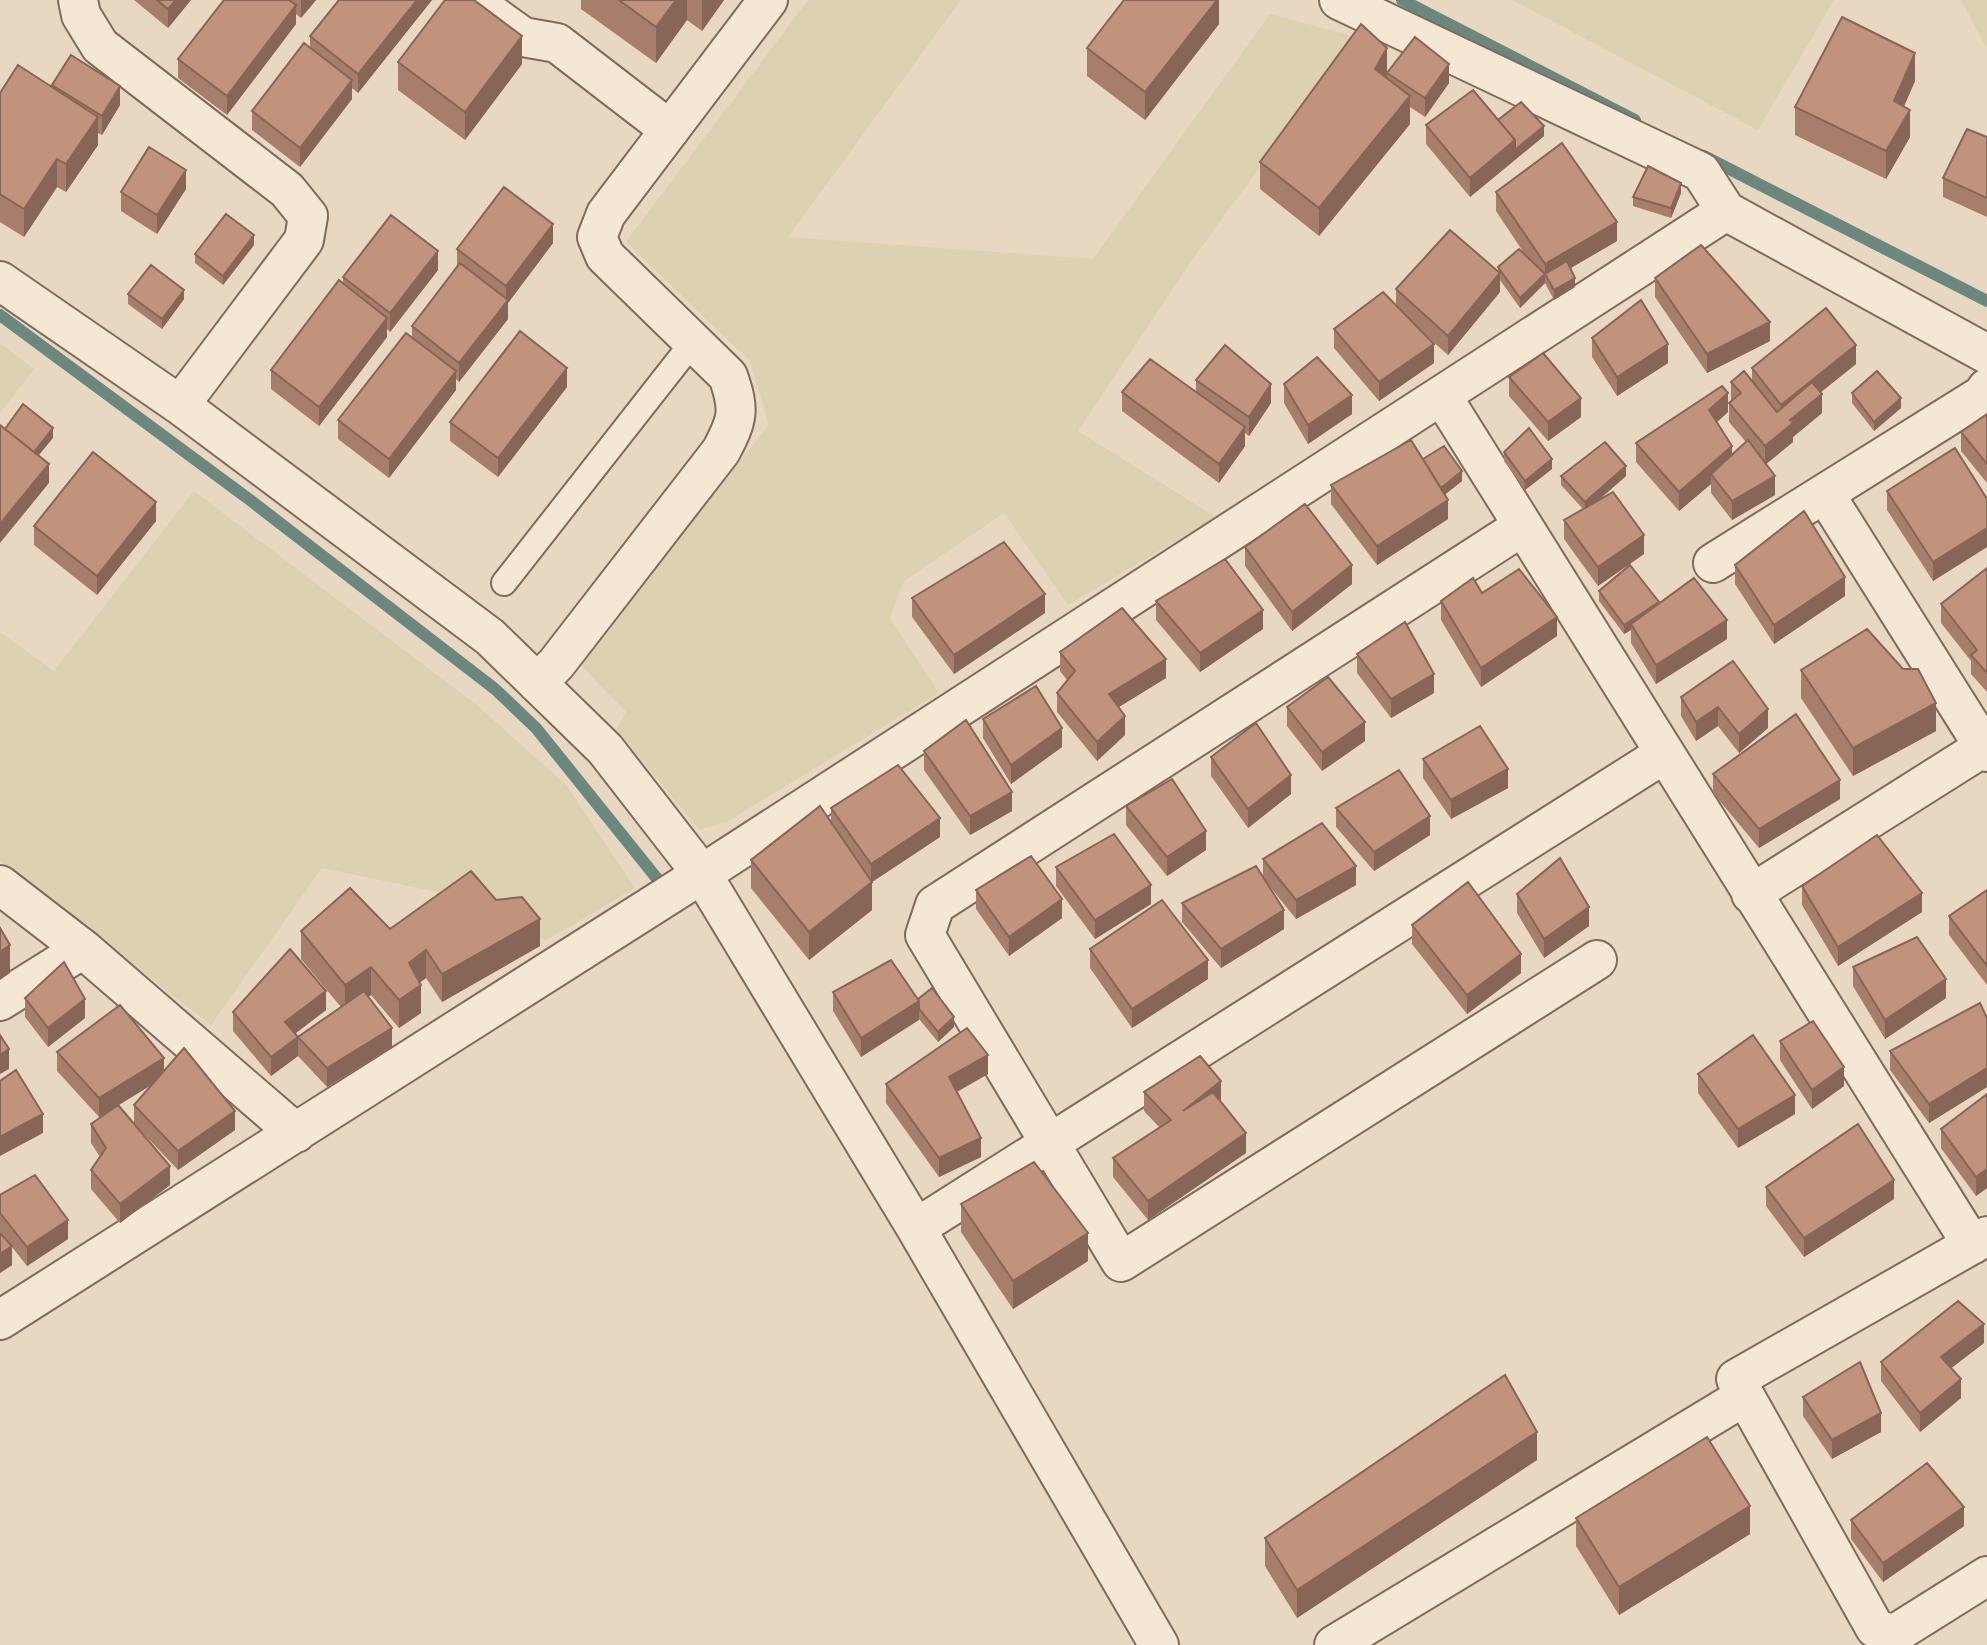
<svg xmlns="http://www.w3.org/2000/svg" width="1987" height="1645" viewBox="0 0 1987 1645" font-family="Merriweather,serif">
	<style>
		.farmland { fill: #dcd1b1 }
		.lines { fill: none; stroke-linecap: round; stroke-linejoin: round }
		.stream { stroke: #6c877e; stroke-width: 12 }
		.lane-casing { stroke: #7f6b5c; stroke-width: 28 }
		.street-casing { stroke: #7f6b5c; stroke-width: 42 }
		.lane { stroke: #f4e7d4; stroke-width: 24 }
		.street { stroke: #f4e7d4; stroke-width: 38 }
		.wall { fill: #a67e6b; fill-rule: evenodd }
		.shaded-wall { fill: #876657 }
		.building { fill: #c1927c; stroke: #876657; stroke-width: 2 }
	</style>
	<rect width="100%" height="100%" fill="#e8d8c2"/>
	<path class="farmland" d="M808,0H961L788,237L1093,259L1270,14L1356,37L1194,257L1078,431L1216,517L1068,605L1004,513L904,581L890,618L939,693L728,821L700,830L616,730L626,712L578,662L769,425L750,361L626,242Z
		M1512,0H1834L1758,130Z
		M1961,0H1987V49Z
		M0,343L34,369L0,413Z
		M194,491L478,706L567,786L635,888L545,941L490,903L322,868L211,1025L0,861V632L54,671Z"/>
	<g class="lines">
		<path class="stream" d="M1402,0L1635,120
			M1704,156L1987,301
			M0,315L250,500L495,689L536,728L659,881"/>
		<defs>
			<path id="lane" d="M504,583L693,342"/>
			<path id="street" d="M78,0L81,15L100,46L287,190L308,216L304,240L180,405
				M472,0L523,37L557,43L670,130
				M1339,0L1701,172L1726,211L1987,354
				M0,281L180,405L490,637L605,749L702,874L916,1228L1159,1645
				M1442,396L1972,1245
				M1825,494L1987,752
				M1523,526L935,905L925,935L1121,1262L1597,960
				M1713,563L1982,395L1987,388
				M537,683L556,664L721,451C738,419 740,410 728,376L605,256L597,237L606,214L768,0
				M0,885L83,949L296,1133
				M1751,894L1987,745
				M0,1001L83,949
				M916,1228L1664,754
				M0,1320L702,874L1726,211
				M1745,1396L1875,1628L1893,1635L1987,1576
				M1334,1645L1745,1396L1736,1379L1987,1236"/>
		</defs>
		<use href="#lane" class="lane-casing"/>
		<use href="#street" class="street-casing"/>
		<use href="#lane" class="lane"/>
		<use href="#street" class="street"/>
	</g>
	<path class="wall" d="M134,0H191L168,28Z
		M224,0H316L301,18L296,14V24L227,115L178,78V59Z
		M339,0H432L358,93L352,88V99L300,167L252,130V111L310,48V36Z
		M581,0H724L702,31L687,20L656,63L581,9Z
		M1219,0V24L1145,120L1087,76V48Z
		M398,62L522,64L465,140L398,90Z
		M1387,73L1449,83L1425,117L1410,107V124L1319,236L1260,189V162L1387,76L1386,78L1387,79Z
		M1915,81L1904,106L1910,137L1886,179L1795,135V107Z
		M52,85L120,105L102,135L98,133V145L66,192L57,187L24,237L0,222V93L52,87Z
		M1498,120L1544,136L1470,197L1426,144V125Z
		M1987,137V217L1943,197V178Z
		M186,189L157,234L121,211V192Z
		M1496,192L1617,241L1570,268L1575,287L1554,300L1545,283L1520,308L1500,280V292L1448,355L1421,331L1434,363L1379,401L1334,348V329L1396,306V289L1498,271V267L1526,256L1496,211Z
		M1681,193L1671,218L1633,206V197Z
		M553,243L508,303V319L459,382L456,379V390L389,478L338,439V420L412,338V326L457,267V249Z
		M254,245L223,285L195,263V254Z
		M438,270L390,332L387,329V337L319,426L271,389V370L343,284V277Z
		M1655,278L1770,341L1707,373L1655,297Z
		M128,294L184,299L162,329L128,304Z
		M1592,338L1668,363L1617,396L1592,357Z
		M1856,364L1821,392L1822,413L1793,437V442L1766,464L1775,495L1732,520L1711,493V484L1679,511L1636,462V443L1728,412L1717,422L1732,455L1746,442L1729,422V403L1731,401V382L1752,380V368Z
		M1509,377L1581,417L1548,441L1509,396Z
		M1196,380L1271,403L1249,436L1245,433V446L1219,483L1122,411V392L1196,391Z
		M1284,384L1352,414L1308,444L1284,403Z
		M567,387L498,477L450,441V422Z
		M1852,393L1901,408L1874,431L1852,403Z
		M1987,414V483L1961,451V432Z
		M1504,452L1552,469L1525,490L1504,461Z
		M1423,459L1462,481L1445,494L1448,519L1377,565L1331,504V485Z
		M1561,476H1626L1597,502L1644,554L1598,586L1564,539V520L1583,509L1561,485Z
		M1887,491L1987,499V547L1933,581L1887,510Z
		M156,521L97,595L34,545V526Z
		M1245,547L1352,584L1292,631L1245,566Z
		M1735,565L1845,596L1774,644L1735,584Z
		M1987,568V692L1971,674V661L1941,623V604Z
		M1599,591L1659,604L1727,639L1656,684L1631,643V630L1624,634L1599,601Z
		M1482,593L1557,636L1481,687L1441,620V601Z
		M912,598L1045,613L954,674L912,617Z
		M1156,601L1263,629L1200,672L1156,620Z
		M1060,652L1166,678L1119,707L1125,735L1097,761L1057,712V693L1067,680L1060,671Z
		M1357,654L1434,693L1391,718L1357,673Z
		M1733,661L1768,728L1739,753L1718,726L1696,741L1681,716V697Z
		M1801,670L1936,731L1853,776L1801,698Z
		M1287,707L1365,741L1322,771L1287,726Z
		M983,719L1062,747L1011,784L983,738Z
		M924,751L1012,811L970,835L924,770Z
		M1211,757L1291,794L1248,828L1211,776Z
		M1423,759L1508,788L1451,819L1423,778Z
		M1713,774L1840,799L1759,848L1713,793Z
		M1126,806L1206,850L1167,876L1126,825Z
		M831,808L940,837L872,882V910L809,960L751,888V860L831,822Z
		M1336,808L1430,835L1374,871L1336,827Z
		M1263,859L1356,885L1296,919L1267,883L1284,929L1221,968L1182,922V903L1263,876Z
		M1056,867L1151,904L1095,939L1056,886Z
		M1802,886L1922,912L1838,966L1802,905Z
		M976,890L1062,918L1009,956L976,909Z
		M1987,890V985L1949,935V916Z
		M1517,894L1589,926L1544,958L1517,913Z
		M496,900L540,946L442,1002L426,978L420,982L421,1013L399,1028L371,995L368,997L392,1047L327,1087L298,1056V1037L341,1007L301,959V931L390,929Z
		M1412,925L1521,973L1467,1014L1412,944Z
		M1090,949L1208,979L1132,1028L1090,968Z
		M1853,967L1946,998L1885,1039L1853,986Z
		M833,992L918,999L954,1027L938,1042L919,1019L861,1057L833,1011Z
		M25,998L85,1018L48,1047L25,1017Z
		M326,1010L295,1034L298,1056L271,1076L233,1031V1012Z
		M1987,1018V1087L1929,1123L1890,1070V1051Z
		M1780,1041L1844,1086L1812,1109L1780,1060Z
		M57,1052L164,1071L235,1130L178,1170L142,1132L170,1185L120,1223L91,1189V1170L100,1157L91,1143V1124L116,1107L99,1117L57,1071ZM153,1084L134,1105V1123L119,1105Z
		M988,1074L957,1092L981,1157L939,1177L886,1103V1084Z
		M1698,1074L1795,1114L1738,1148L1698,1093Z
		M1144,1092L1220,1100L1246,1153L1148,1220L1113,1177V1158L1160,1128L1144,1111Z
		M1987,1094V1188L1976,1196L1941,1148V1129Z
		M1766,1187L1894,1199L1804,1257L1766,1206Z
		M0,1195L68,1239L27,1266L12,1247V1265L0,1273V1233L6,1240L0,1232Z
		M961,1204L1088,1261L1013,1309L961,1232Z
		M1984,1343L1951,1368L1961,1398L1920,1432L1881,1381V1362Z
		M1803,1397L1881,1432L1832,1459L1803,1416Z
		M1537,1460L1297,1618L1265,1566V1538Z
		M1576,1518L1750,1534L1619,1615L1576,1546Z
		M1851,1520L1964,1526L1883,1582L1851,1539Z"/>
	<path class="shaded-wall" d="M176,0H191L168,28V9Z
		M301,0H316L301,18Z
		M417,0H432L358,93V74Z
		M676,0H687V20L656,63V27Z
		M702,0H724L702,31Z
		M1217,0H1219V24L1145,120V92Z
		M296,5V24L227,115V96Z
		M522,36V64L465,140V112Z
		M1387,48V76L1375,97V69Z
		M1915,53V81L1894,129V101Z
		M1449,64V83L1425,117V98Z
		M352,80V99L300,167V148Z
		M120,86V105L102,135V116Z
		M1410,96V124L1319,236V208Z
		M1910,110V137L1886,179V151Z
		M98,117V145L66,192V164Z
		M1544,126V136L1470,197V178L1515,140Z
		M57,159V187L24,237V209Z
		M186,170V189L157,234V215Z
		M1681,183V193L1671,218V208Z
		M1617,222V241L1549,281L1545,274V264Z
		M553,224V243L508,303V319L459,382V363L506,302V286Z
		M254,235V245L223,285V276Z
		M438,251V270L390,332V313Z
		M1500,273V292L1448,355V336Z
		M1545,274V283L1520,308V298Z
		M1575,278V287L1554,300V290Z
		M184,290V299L162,329V319Z
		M387,318V337L319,426V407Z
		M1770,322V341L1707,373V354Z
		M1434,344V363L1379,401V382Z
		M1668,344V363L1617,396V377Z
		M1856,345V364L1781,424V405Z
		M567,368V387L498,477V458Z
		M456,371V390L389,478V459Z
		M1271,384V403L1249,436V417Z
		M1728,393V412L1709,429V410Z
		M1822,394V413L1793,437V442L1765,465V446L1790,420Z
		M1352,395V414L1308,444V425Z
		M1581,398V417L1548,441V422Z
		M1901,398V408L1874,431V422Z
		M1245,427V446L1219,483V464Z
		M53,428V438L29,467V458Z
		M1732,446V465L1711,474V484L1679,511V492Z
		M1552,459V469L1525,490V481Z
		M49,464V483L0,543V524Z
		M1626,466V476L1585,511V502Z
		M1462,471V481L1437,501V491Z
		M1775,476V495L1732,520V501Z
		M1448,500V519L1377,565V546Z
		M156,502V521L97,595V576Z
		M1987,528V547L1933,581V562Z
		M1644,535V554L1598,586V567Z
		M1352,565V584L1292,631V612Z
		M1845,577V596L1774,644V625Z
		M1045,594V613L954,674V655Z
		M1659,602V612L1631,624V630L1624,634V625Z
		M1263,610V629L1200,672V653Z
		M1557,617V636L1481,687V668Z
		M1727,620V639L1656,684V665Z
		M1166,659V678L1109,713V694Z
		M1434,674V693L1391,718V699Z
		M1936,703V731L1853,776V748Z
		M1718,707V726L1696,741V722Z
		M1768,709V728L1739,753V734Z
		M1125,716V735L1097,761V742Z
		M1365,722V741L1322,771V752Z
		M1062,728V747L1011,784V765Z
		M1508,769V788L1451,819V800Z
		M1291,775V794L1248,828V809Z
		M1840,780V799L1759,848V829Z
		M1012,792V811L970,835V816Z
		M1430,816V835L1374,871V852Z
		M940,818V837L872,882V910L809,960V932L871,883V864Z
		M1206,831V850L1167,876V857Z
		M1356,866V885L1296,919V900Z
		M1151,885V904L1095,939V920Z
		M1922,893V912L1838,966V947Z
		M1062,899V918L1009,956V937Z
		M1589,907V926L1544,958V939Z
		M1284,910V929L1221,968V949Z
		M540,919V946L442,1002V974Z
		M10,945V973L0,980V952Z
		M426,950V978L409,991V963Z
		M1521,954V973L1467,1014V995Z
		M1208,960V979L1132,1028V1009Z
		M371,967V995L345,1013V985Z
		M1946,979V998L1885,1039V1020Z
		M421,985V1013L399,1028V1000Z
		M326,991V1010L285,1041V1022Z
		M85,999V1018L48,1047V1028Z
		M919,1001V1020L861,1057V1038Z
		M954,1017V1027L938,1042V1032Z
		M392,1028V1047L327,1087V1068Z
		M298,1037V1056L271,1076V1057Z
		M9,1049V1069L0,1074V1055Z
		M988,1055V1074L949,1096V1077Z
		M164,1058V1077L99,1117V1098Z
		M1844,1067V1086L1812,1109V1090Z
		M1987,1068V1087L1929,1123V1104Z
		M1221,1081V1100L1183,1111Z
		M1795,1095V1114L1738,1148V1129Z
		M235,1111V1130L178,1170V1151Z
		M43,1114V1133L0,1156V1137Z
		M1246,1133V1153L1148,1220V1201Z
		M981,1138V1157L939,1177V1158Z
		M170,1166V1185L120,1223V1204Z
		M1987,1169V1188L1976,1196V1177Z
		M1894,1180V1199L1804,1257V1238Z
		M68,1220V1239L27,1266V1247Z
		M1088,1233V1261L1013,1309V1281Z
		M12,1246V1265L0,1273V1254Z
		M1984,1324V1343L1941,1376V1357Z
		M1961,1379V1398L1920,1432V1413Z
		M1881,1413V1432L1832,1459V1440Z
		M1537,1432V1460L1297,1618V1590Z
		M1750,1506V1534L1619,1615V1587Z
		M1964,1507V1526L1883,1582V1563Z"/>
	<path class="building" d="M157,0H176L168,9Z
		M224,0H289L296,5L227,96L178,59Z
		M339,0H417L358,74L310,36Z
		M445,0H474L522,36L465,112L398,62Z
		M619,0H676L656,27Z
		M1124,0H1217L1145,92L1087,48Z
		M1842,17L1915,53L1894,101L1910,110L1886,151L1795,107Z
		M1361,24L1387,48L1375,69L1410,96L1319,208L1260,162Z
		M1415,37L1449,64L1425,98L1387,73Z
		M304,43L352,80L300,148L252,111Z
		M71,55L120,86L102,116L52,85Z
		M18,65L98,117L66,164L57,159L24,209L0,194V93Z
		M1473,90L1515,140L1470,178L1426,125Z
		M1521,102L1544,126L1515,150V140L1498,120Z
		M1967,129L1987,137V198L1943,178Z
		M1562,143L1617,222L1545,264L1496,192Z
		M149,147L186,170L157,215L121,192Z
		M1648,166L1681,183L1671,208L1633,197Z
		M504,187L553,224L506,286L457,249Z
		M226,214L254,235L223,276L195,254Z
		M391,215L438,251L390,313L343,277Z
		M1450,230L1500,273L1448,336L1396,289Z
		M1701,245L1770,322L1707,354L1655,278Z
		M1519,249L1545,274L1520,298L1498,267Z
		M1567,261L1575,278L1554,290L1545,274Z
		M460,263L508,300L459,363L412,326Z
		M151,265L184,290L162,319L128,294Z
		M339,280L387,318L319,407L271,370Z
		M1383,292L1434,344L1379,382L1334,329Z
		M1641,300L1668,344L1617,377L1592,338Z
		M1826,308L1856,345L1781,405L1752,368Z
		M520,331L567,368L498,458L450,422Z
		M406,333L456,371L389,459L338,420Z
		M1225,345L1271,384L1249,417L1196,380Z
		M1543,353L1581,398L1548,422L1509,377Z
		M1317,357L1352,395L1308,425L1284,384Z
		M1150,359L1245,427L1219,464L1122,392Z
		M1744,371L1777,412L1812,382L1822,394L1790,420L1793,423L1765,446L1729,403L1741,393L1731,382Z
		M1877,371L1901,398L1874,422L1852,393Z
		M1722,386L1728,393L1709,410L1732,446L1679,492L1636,443Z
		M23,404L53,428L34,452L5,429Z
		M1987,414V464L1961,432Z
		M0,425L49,464L0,524Z
		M1529,428L1552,459L1525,481L1504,452Z
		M1411,440L1448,500L1377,546L1331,485Z
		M1748,440L1775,476L1732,501L1711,474Z
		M1605,442L1626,466L1585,502L1561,476Z
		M1444,446L1462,471L1441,488L1423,459Z
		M1955,448L1987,499V528L1933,562L1887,491Z
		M93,452L156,502L97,576L34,526Z
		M1613,492L1644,535L1598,567L1564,520Z
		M1305,504L1352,565L1292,612L1245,547Z
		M1804,511L1845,577L1774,625L1735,565Z
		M1004,542L1045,594L954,655L912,598Z
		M1225,559L1263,610L1200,653L1156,601Z
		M1630,565L1659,602L1624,625L1599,591Z
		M1987,568V673L1971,655L1977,650L1941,604Z
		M1519,569L1557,617L1481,668L1441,601L1473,578L1482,593Z
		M1694,578L1727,620L1656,665L1631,624Z
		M1122,608L1166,659L1109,694L1125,716L1097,742L1057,693L1075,671L1060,652Z
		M1405,622L1434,674L1391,699L1357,654Z
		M1867,629L1903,669H1918L1936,703L1853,748L1801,670Z
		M1733,661L1768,709L1739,734L1718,707L1696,722L1681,697Z
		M1328,677L1365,722L1322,752L1287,707Z
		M1036,686L1062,728L1011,765L983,719Z
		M1796,714L1840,780L1759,829L1713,774Z
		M966,720L1012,792L970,816L924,751Z
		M1256,723L1291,775L1248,809L1211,757Z
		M1480,726L1508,769L1451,800L1423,759Z
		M898,765L940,818L871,864L831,808Z
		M1399,770L1430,816L1374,852L1336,808Z
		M1172,779L1206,831L1167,857L1126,806Z
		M820,806L872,882L809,932L751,860Z
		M1322,823L1356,866L1296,900L1263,859Z
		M1114,834L1151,885L1095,920L1056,867Z
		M1877,835L1922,893L1838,947L1802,886Z
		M1031,856L1062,899L1009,937L976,890Z
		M1560,858L1589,907L1544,939L1517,894Z
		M1256,866L1284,910L1221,949L1182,903Z
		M471,871L496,900L522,897L540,919L442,974L426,950L409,963L421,985L399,1000L371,967L345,985L301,931L350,888L390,929Z
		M1468,882L1521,954L1467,995L1412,925Z
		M1987,890V966L1949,916Z
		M1162,900L1208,960L1132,1009L1090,949Z
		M0,928L10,945L0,952Z
		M1917,937L1946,979L1885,1020L1853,967Z
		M290,949L326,991L285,1022L298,1037L271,1057L233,1012Z
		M891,960L919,1001L861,1038L833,992Z
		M64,962L85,999L48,1028L25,998Z
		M932,988L954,1017L938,1032L919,1009V1001L918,999Z
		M364,991L392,1028L327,1068L298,1037Z
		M1980,1003L1987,1018V1068L1929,1104L1890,1051Z
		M120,1005L164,1058L99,1098L57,1052Z
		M1813,1021L1844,1067L1812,1090L1780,1041Z
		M967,1028L988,1055L949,1077L981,1138L939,1158L886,1084Z
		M0,1035L9,1049L0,1055Z
		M1753,1035L1795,1095L1738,1129L1698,1074Z
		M184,1048L235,1111L178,1151L134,1105Z
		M1200,1056L1221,1081L1183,1111L1213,1092L1246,1133L1148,1201L1113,1158L1171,1120L1144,1092Z
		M16,1070L43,1114L0,1137V1081Z
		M1987,1094V1169L1976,1177L1941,1129Z
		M118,1105L170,1166L120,1204L91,1170L106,1148L91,1124Z
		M1858,1124L1894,1180L1804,1238L1766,1187Z
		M1034,1162L1088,1233L1013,1281L961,1204Z
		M35,1175L68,1220L27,1247L0,1213V1195Z
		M0,1233L12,1246L0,1254Z
		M1958,1301L1984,1324L1941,1357L1961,1379L1920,1413L1881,1362Z
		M1860,1362L1881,1413L1832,1440L1803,1397Z
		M1505,1375L1537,1432L1297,1590L1265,1538Z
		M1707,1437L1750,1506L1619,1587L1576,1518Z
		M1927,1463L1964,1507L1883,1563L1851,1520Z"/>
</svg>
